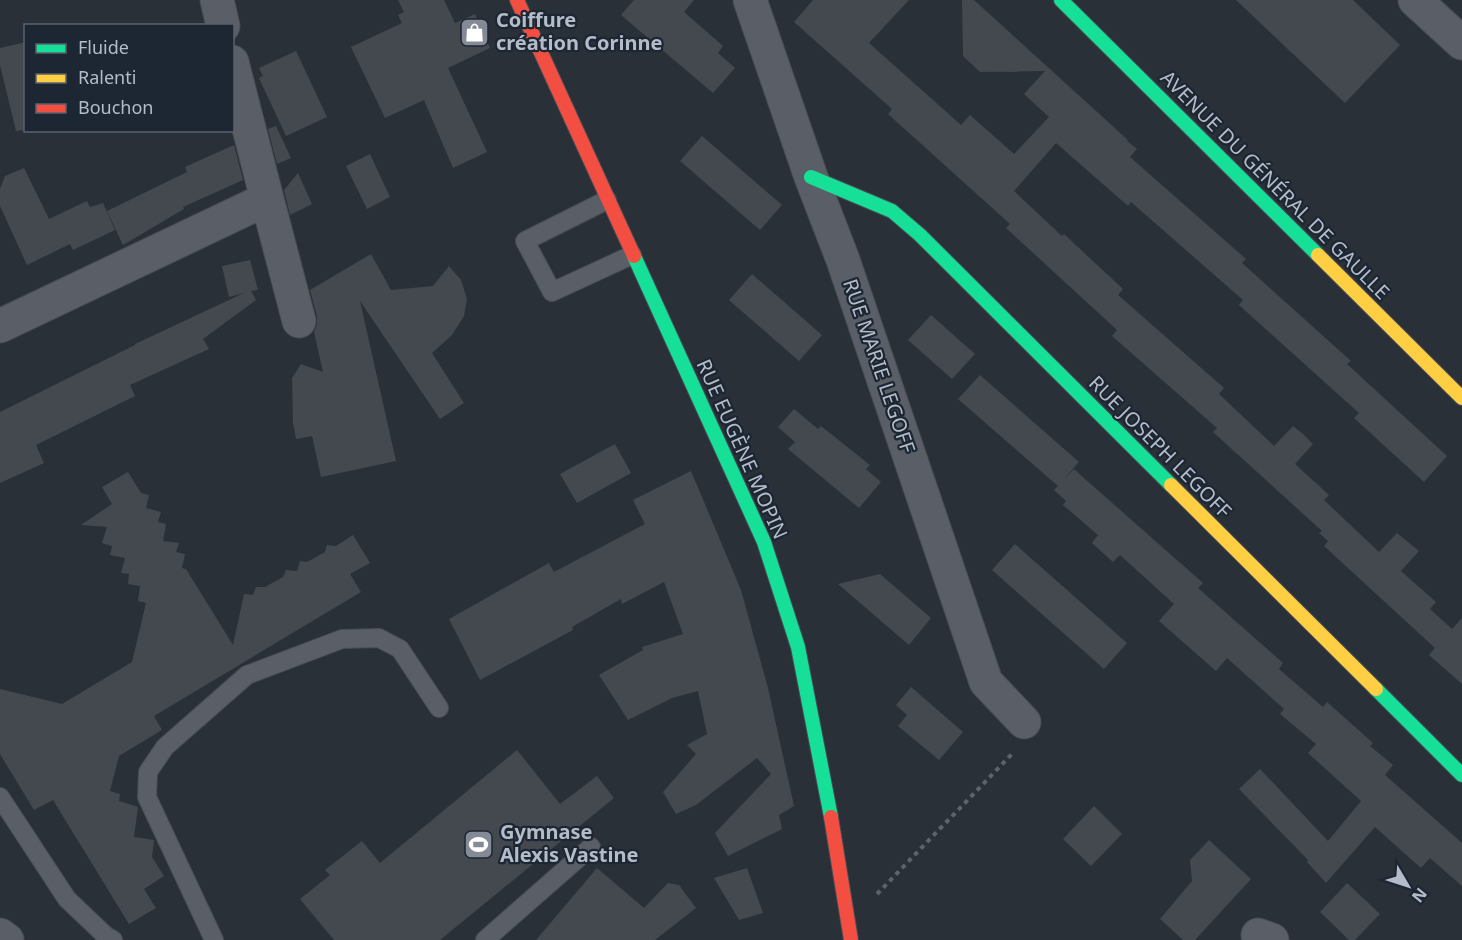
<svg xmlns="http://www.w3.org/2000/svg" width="1462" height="940" viewBox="0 0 1462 940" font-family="'Noto Sans',sans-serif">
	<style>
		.building { fill: #444950 }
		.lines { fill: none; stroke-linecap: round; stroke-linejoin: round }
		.lane-casing { stroke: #484c53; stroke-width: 20 }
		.street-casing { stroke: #484c53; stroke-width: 35 }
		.fast-casing { stroke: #484c53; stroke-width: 16 }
		.slow-casing { stroke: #484c53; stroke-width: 16 }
		.jam-casing { stroke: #484c53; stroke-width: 16 }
		.path { stroke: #5d636a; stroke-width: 4; stroke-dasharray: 4.5 4.5; stroke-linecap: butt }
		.lane { stroke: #5a5e66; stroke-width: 18 }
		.street { stroke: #5a5e66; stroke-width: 33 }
		.fast { stroke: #16e098; stroke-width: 14 }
		.slow { stroke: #ffcf43; stroke-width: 14 }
		.jam { stroke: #f24e42; stroke-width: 14 }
		.labels { text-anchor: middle; stroke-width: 4.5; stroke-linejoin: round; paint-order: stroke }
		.poi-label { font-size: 20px; font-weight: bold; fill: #b4bcc9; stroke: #1d2633; text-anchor: start }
		.street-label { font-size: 20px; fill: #b4bcc9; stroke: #1d2633 }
	</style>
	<rect width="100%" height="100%" fill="#2a3038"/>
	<path class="building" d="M398,0H444L455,23L475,14L490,48L448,68L487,152L453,168L424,100L385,118L351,47L402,23L398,15L404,12Z
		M634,0H694L684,12L723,46L718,53L735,68L713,93L621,15Z
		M813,0H909L869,43L961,125L970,115L1014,154L1049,117L1024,94L1045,71L980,72L963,56L962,0H974L1128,140L1127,141L1137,149L1130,157L1246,259L1242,263L1351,361L1347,364L1447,456L1424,482L1354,418L1359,413L1239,305L1243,300L1131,202L1128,206L1056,143L1014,191L1062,236L1064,234L1123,289L1118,295L1224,388L1219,394L1274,446L1293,426L1303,434L1313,444L1295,464L1329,495L1324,500L1379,552L1397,533L1419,551L1401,571L1436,602L1430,609L1452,629L1462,618V684L1429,655L1435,648L1324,546L1328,541L1319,533L1322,531L1213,432L1217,428L1112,336L1117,330L1006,228L1010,224L888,114L892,109L794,22Z
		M1236,0H1353L1400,45L1345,103Z
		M26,42V130L16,131L0,65V48Z
		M296,51L327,117L286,136L259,78L263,76L259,68Z
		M276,126L291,158L277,164L268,129Z
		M702,136L782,205L760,230L680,161Z
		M234,145L243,180L183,207L184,209L123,245L107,211L187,172L185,167Z
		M370,154L390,197L367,209L346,166Z
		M24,168L49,219L87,201L90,207L103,203L115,230L73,250L70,244L27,265L0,206V189L5,176Z
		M298,173L312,204L290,215L284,190Z
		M371,254L391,290L433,286L449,266L461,280L467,299L464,316L452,335L432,353L464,403L440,419L360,301L396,461L321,477L312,436L296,439L293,422L292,378L301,364L323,372L314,332L317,325V316L310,290Z
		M250,260L258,290L251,291L256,300L203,339L209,349L130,385L135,396L36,445L44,463L0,483V412L135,345V344L244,293L229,297L222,266Z
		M752,274L822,335L799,361L729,300Z
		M931,315L975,354L952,379L908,340Z
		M980,375L1079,462L1064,479L1074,469L1085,479L1203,583L1198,588L1283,663L1279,669L1323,707L1327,702L1373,743L1370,746L1393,765L1385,775L1462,843V886L1430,858L1421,868L1375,827L1326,883L1307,862L1308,860L1239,789L1260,769L1328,841L1361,801L1308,753L1316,744L1280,714L1284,709L1227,658L1216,671L1159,621L1174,604L1120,555L1113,562L1092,543L1098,535L1063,505L1066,501L1054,490L1058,486L958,399Z
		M794,409L818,429L821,426L870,465L866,469L881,482L859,508L788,449L795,442L778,427Z
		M615,444L631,473L577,503L560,474Z
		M691,471L741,590L768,688L794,806L779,815L782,829L728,856L715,833L771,774L757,758L696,805L676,814L663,792L696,754L687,745L707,734L698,691L672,698L628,720L599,675L643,650L642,647L683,634L664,582L622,604L621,599L572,627L573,630L480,680L449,619L549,563L554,572L645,524L633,500Z
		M128,472L141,493L149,495L146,508L161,512L158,522L166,524L163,541L179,543L176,552L185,554L182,568L186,569L233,645L244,594L253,595L256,587H265L283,577L286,570L297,571L300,561L307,562L325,552L327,545L336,546L353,535L370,563L350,574L361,592L154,716L162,730L119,756L110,791L120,794L119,801L138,807L134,837L154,840L152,857L164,876L144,889L156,908L129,924L53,800L34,810L0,754V689L62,704L132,662L146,603L138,601L140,586L128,584L129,574L121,573L125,558L110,555L112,546L102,543L107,527L81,525L112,504L102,487Z
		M1015,544L1127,643L1104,669L992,570Z
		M880,574L931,618L909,645L838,584Z
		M911,687L963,732L939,760L898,726L907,715L896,705Z
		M517,750L560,804L597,776L614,798L440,940H334L300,899L330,875L325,870L362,841L380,863Z
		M1094,806L1122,834L1091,866L1063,839Z
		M1209,840L1251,879L1195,940H1183L1160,919L1192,881L1190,860Z
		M597,868L644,908L668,883L679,885L696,908L655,940H536Z
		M747,868L763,913L739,920L714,878Z
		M1347,883L1380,914L1355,940H1349L1320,912Z"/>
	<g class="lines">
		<defs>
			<path id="lane" d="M607,200L525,241L552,292L632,255
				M0,797L67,899L106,936L113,940
				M214,940L147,797L148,772L165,747L247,675L342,639L379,638L400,649L439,708
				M485,940L591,847"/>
			<path id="street" d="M217,0L223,26
				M750,0L811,177L843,260L986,682L1024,722
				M1415,0L1462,43
				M267,199L299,321
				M0,326L267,199L232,62
				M0,935L7,940
				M1258,935L1272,940"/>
			<path id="fast" d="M1061,0L1318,255
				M811,177L892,211L920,235L1171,485
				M634,256L764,542L798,647L831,817
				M1376,689L1462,775"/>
			<path id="slow" d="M1318,255L1462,398
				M1171,485L1376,689"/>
			<path id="jam" d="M517,0L634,256
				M831,817L851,940"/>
		</defs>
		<use href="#lane" class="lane-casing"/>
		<use href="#street" class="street-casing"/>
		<use href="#fast" class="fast-casing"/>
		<use href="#slow" class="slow-casing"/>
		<use href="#jam" class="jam-casing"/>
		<path class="path" d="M877,894L1013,753"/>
		<use href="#lane" class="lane"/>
		<use href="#street" class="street"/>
		<use href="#fast" class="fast"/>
		<use href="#slow" class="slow"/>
		<use href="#jam" class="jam"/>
	</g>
	<defs>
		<symbol id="shop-square" viewBox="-11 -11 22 22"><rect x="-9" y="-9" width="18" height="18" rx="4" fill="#848b96" stroke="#1d2633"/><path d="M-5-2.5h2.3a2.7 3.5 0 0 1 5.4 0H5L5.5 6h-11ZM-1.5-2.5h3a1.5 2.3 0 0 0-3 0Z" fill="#fff"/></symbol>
		<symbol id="stadium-square" viewBox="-11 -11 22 22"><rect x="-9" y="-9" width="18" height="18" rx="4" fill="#848b96" stroke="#1d2633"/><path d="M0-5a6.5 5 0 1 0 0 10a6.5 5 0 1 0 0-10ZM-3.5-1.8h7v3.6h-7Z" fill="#fff"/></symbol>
	</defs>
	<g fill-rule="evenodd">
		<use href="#shop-square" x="458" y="16" width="33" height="33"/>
		<use href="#stadium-square" x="462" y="828" width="33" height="33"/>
	</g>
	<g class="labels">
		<g class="poi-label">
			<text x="496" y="27">Coiffure<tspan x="496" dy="23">création Corinne</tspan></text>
			<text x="500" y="839">Gymnase<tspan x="500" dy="23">Alexis Vastine</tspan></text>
		</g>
		<g class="street-label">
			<text transform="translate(1275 185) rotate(45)" y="7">AVENUE DU GÉNÉRAL DE GAULLE</text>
			<text transform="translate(879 366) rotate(71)" y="7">RUE MARIE LEGOFF</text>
			<text transform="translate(1160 447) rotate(45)" y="7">RUE JOSEPH LEGOFF</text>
			<text transform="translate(742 449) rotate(66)" y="7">RUE EUGÈNE MOPIN</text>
		</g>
	</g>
	<rect x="24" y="24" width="210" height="108" fill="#1d2633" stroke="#59626f" stroke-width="1.5"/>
	<rect x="36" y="44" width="30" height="9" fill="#16e098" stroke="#59626f" stroke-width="1.5"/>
	<text x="78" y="54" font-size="18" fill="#b4bcc9">Fluide</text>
	<rect x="36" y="74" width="30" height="9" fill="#ffcf43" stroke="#59626f" stroke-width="1.5"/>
	<text x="78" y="84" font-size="18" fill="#b4bcc9">Ralenti</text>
	<rect x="36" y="104" width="30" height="9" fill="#f24e42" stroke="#59626f" stroke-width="1.5"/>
	<text x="78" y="114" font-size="18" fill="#b4bcc9">Bouchon</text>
	<g transform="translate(1408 886) rotate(129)" stroke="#1d2633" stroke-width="4.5" paint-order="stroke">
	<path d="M0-4.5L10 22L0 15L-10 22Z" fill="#b4bcc9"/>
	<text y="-9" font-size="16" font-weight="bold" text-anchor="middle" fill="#b4bcc9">N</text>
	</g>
</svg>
